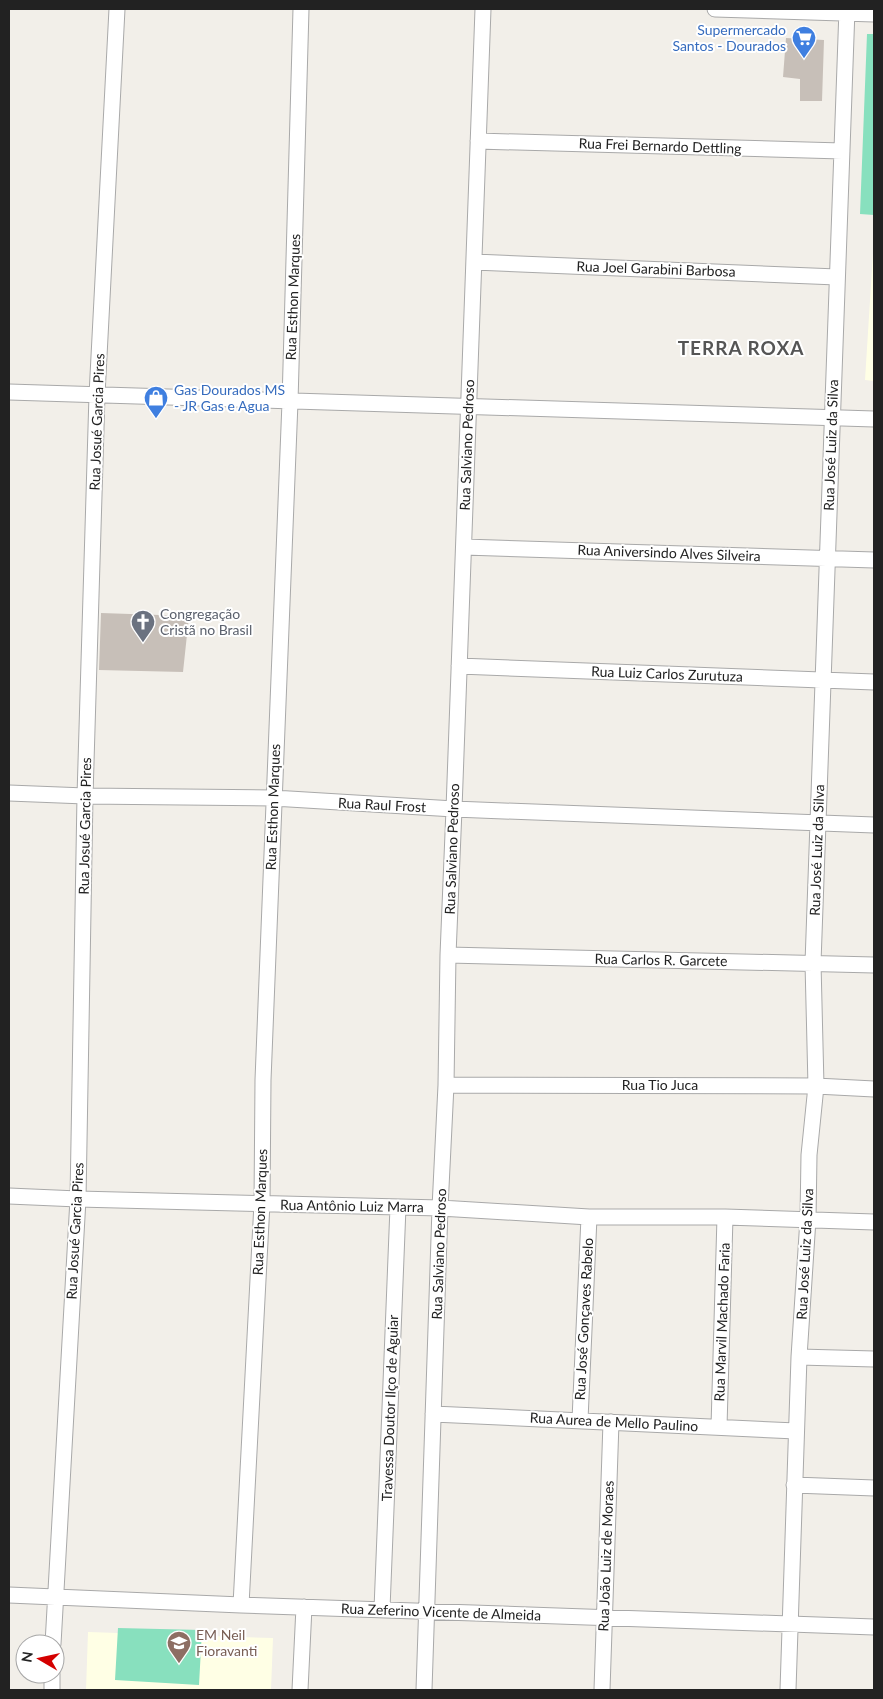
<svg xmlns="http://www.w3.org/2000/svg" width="883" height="1699" viewBox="0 0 883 1699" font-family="Lato,sans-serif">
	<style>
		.education { fill: #ffffe5 }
		.pitch { fill: #88e0be }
		.building { fill: #c7bfb8 }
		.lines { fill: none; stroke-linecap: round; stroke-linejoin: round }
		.minor-casing { stroke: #a9a9a9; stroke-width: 17 }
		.minor { stroke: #fff; stroke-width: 15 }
		.labels { text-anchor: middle; stroke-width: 4; stroke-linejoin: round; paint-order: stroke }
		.shop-label { font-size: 14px; fill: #366cbe; stroke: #fff; text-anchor: end }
		.street-label { font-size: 14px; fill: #222; stroke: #fff }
		.worship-label { font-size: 14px; fill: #5b616d; stroke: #fff; text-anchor: start }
		.education-label { font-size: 14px; fill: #785e54; stroke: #fff; text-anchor: start }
		.district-label { font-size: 19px; font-weight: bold; letter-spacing: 1px; fill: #555; stroke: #fff }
	</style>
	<rect width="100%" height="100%" fill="#f2efe9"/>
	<path class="education" d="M874,237V381L865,380Z
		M88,1632L273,1638L271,1690H86Z"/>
	<path class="pitch" d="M867,34H874V215L860,214Z
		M118,1628L202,1630L199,1685L115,1680Z"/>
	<path class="building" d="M786,38L824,40L822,101H800V79L783,77Z
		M101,613L189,616L183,672L99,670Z"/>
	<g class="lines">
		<defs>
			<path id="minor" d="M715,9L874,14
				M478,141L842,151
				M474,262L837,277
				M9,392L874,419
				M464,547L874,560
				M459,666L874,682
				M9,793L85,796L273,798L454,809L874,825
				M448,955L874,965
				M446,1085L816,1086L874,1089
				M9,1196L78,1199L440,1208L589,1217H725L874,1222
				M799,1357L874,1359
				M433,1414L796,1431
				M580,1420L589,1217
				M719,1427L725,1217
				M794,1485L874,1488
				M9,1595L241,1605L874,1627
				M241,1605L262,1203L263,1080L290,402L301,9
				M382,1609L398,1207
				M53,1644L78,1199L85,796L97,395L117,9
				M52,1690V1674
				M300,1690L304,1607
				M424,1690L440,1208L446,1085L448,955L454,809L483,9
				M602,1690L611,1422
				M788,1690L799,1357L808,1219L809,1155L816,1086L813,963L847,9"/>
		</defs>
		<use href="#minor" class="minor-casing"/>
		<use href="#minor" class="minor"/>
	</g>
	<defs>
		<symbol id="supermarket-pin" viewBox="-11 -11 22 30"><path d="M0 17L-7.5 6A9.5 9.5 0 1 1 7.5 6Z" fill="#3f7fe0" stroke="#fff"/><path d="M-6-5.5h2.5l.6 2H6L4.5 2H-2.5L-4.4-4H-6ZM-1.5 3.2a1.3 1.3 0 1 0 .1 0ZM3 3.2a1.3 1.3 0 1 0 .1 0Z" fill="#fff"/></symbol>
		<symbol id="shop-pin" viewBox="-11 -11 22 30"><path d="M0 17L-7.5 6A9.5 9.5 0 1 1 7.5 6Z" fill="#3f7fe0" stroke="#fff"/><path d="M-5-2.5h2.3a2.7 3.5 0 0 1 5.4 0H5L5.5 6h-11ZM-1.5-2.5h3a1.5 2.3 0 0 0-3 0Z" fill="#fff"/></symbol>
		<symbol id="church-pin" viewBox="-11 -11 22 30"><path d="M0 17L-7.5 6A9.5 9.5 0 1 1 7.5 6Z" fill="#6b7280" stroke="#fff"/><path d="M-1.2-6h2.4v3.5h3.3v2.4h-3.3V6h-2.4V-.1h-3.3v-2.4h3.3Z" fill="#fff"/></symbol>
		<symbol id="school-pin" viewBox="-11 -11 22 30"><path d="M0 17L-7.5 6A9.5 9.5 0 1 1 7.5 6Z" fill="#8d6e63" stroke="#fff"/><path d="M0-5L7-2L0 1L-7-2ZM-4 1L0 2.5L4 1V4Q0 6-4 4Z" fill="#fff"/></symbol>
	</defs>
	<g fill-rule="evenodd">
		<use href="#supermarket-pin" x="790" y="24" width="28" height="38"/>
		<use href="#shop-pin" x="142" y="384" width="28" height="38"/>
		<use href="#church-pin" x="129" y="608" width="28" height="38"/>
		<use href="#school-pin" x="165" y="1629" width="28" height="38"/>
	</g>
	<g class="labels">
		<g class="shop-label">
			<text x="786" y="35">Supermercado<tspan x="786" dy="16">Santos - Dourados</tspan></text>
			<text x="174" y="395" text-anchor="start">Gas Dourados MS<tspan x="174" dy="16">- JR Gas e Agua</tspan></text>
		</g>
		<g class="street-label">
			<text transform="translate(660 146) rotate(2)" y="5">Rua Frei Bernardo Dettling</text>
			<text transform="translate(656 269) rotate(2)" y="5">Rua Joel Garabini Barbosa</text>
			<text transform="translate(293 297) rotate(-88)" y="5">Rua Esthon Marques</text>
			<text transform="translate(97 422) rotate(-88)" y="5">Rua Josué Garcia Pires</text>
			<text transform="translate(467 445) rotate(-88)" y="5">Rua Salviano Pedroso</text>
			<text transform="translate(831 445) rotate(-88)" y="5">Rua José Luiz da Silva</text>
			<text transform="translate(669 553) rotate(2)" y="5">Rua Aniversindo Alves Silveira</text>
			<text transform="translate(667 674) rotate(2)" y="5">Rua Luiz Carlos Zurutuza</text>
			<text transform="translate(382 805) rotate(3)" y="5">Rua Raul Frost</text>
			<text transform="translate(273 807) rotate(-88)" y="5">Rua Esthon Marques</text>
			<text transform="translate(85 826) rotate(-89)" y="5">Rua Josué Garcia Pires</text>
			<text transform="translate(452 849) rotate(-88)" y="5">Rua Salviano Pedroso</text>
			<text transform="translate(817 850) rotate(-88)" y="5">Rua José Luiz da Silva</text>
			<text transform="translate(661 960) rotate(1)" y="5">Rua Carlos R. Garcete</text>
			<text x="660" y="1090">Rua Tio Juca</text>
			<text transform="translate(352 1206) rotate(1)" y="5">Rua Antônio Luiz Marra</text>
			<text transform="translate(260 1212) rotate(-88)" y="5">Rua Esthon Marques</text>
			<text transform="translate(75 1231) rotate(-87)" y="5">Rua Josué Garcia Pires</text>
			<text transform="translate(439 1254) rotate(-88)" y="5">Rua Salviano Pedroso</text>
			<text transform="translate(805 1254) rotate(-87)" y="5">Rua José Luiz da Silva</text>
			<text transform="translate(584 1319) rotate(-87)" y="5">Rua José Gonçaves Rabelo</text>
			<text transform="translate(722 1322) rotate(-88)" y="5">Rua Marvil Machado Faria</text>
			<text transform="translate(390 1408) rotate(-88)" y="5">Travessa Doutor Ilço de Aguiar</text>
			<text transform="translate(614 1422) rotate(3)" y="5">Rua Aurea de Mello Paulino</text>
			<text transform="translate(606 1556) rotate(-88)" y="5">Rua João Luiz de Moraes</text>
			<text transform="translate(441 1612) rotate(2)" y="5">Rua Zeferino Vicente de Almeida</text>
		</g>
		<g class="worship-label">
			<text x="160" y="619">Congregação<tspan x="160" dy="16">Cristã no Brasil</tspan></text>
		</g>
		<g class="education-label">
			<text x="196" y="1640">EM Neil<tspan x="196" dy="16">Fioravanti</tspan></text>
		</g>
		<g class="district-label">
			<text x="741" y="355">TERRA ROXA</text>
		</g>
	</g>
	<rect width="883" height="1699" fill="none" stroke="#222222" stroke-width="20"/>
	<g transform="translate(40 1659) rotate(279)"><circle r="24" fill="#ffffff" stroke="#a7a7a7"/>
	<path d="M0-4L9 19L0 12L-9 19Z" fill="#d40000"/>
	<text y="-8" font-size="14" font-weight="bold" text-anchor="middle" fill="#222222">N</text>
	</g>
</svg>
